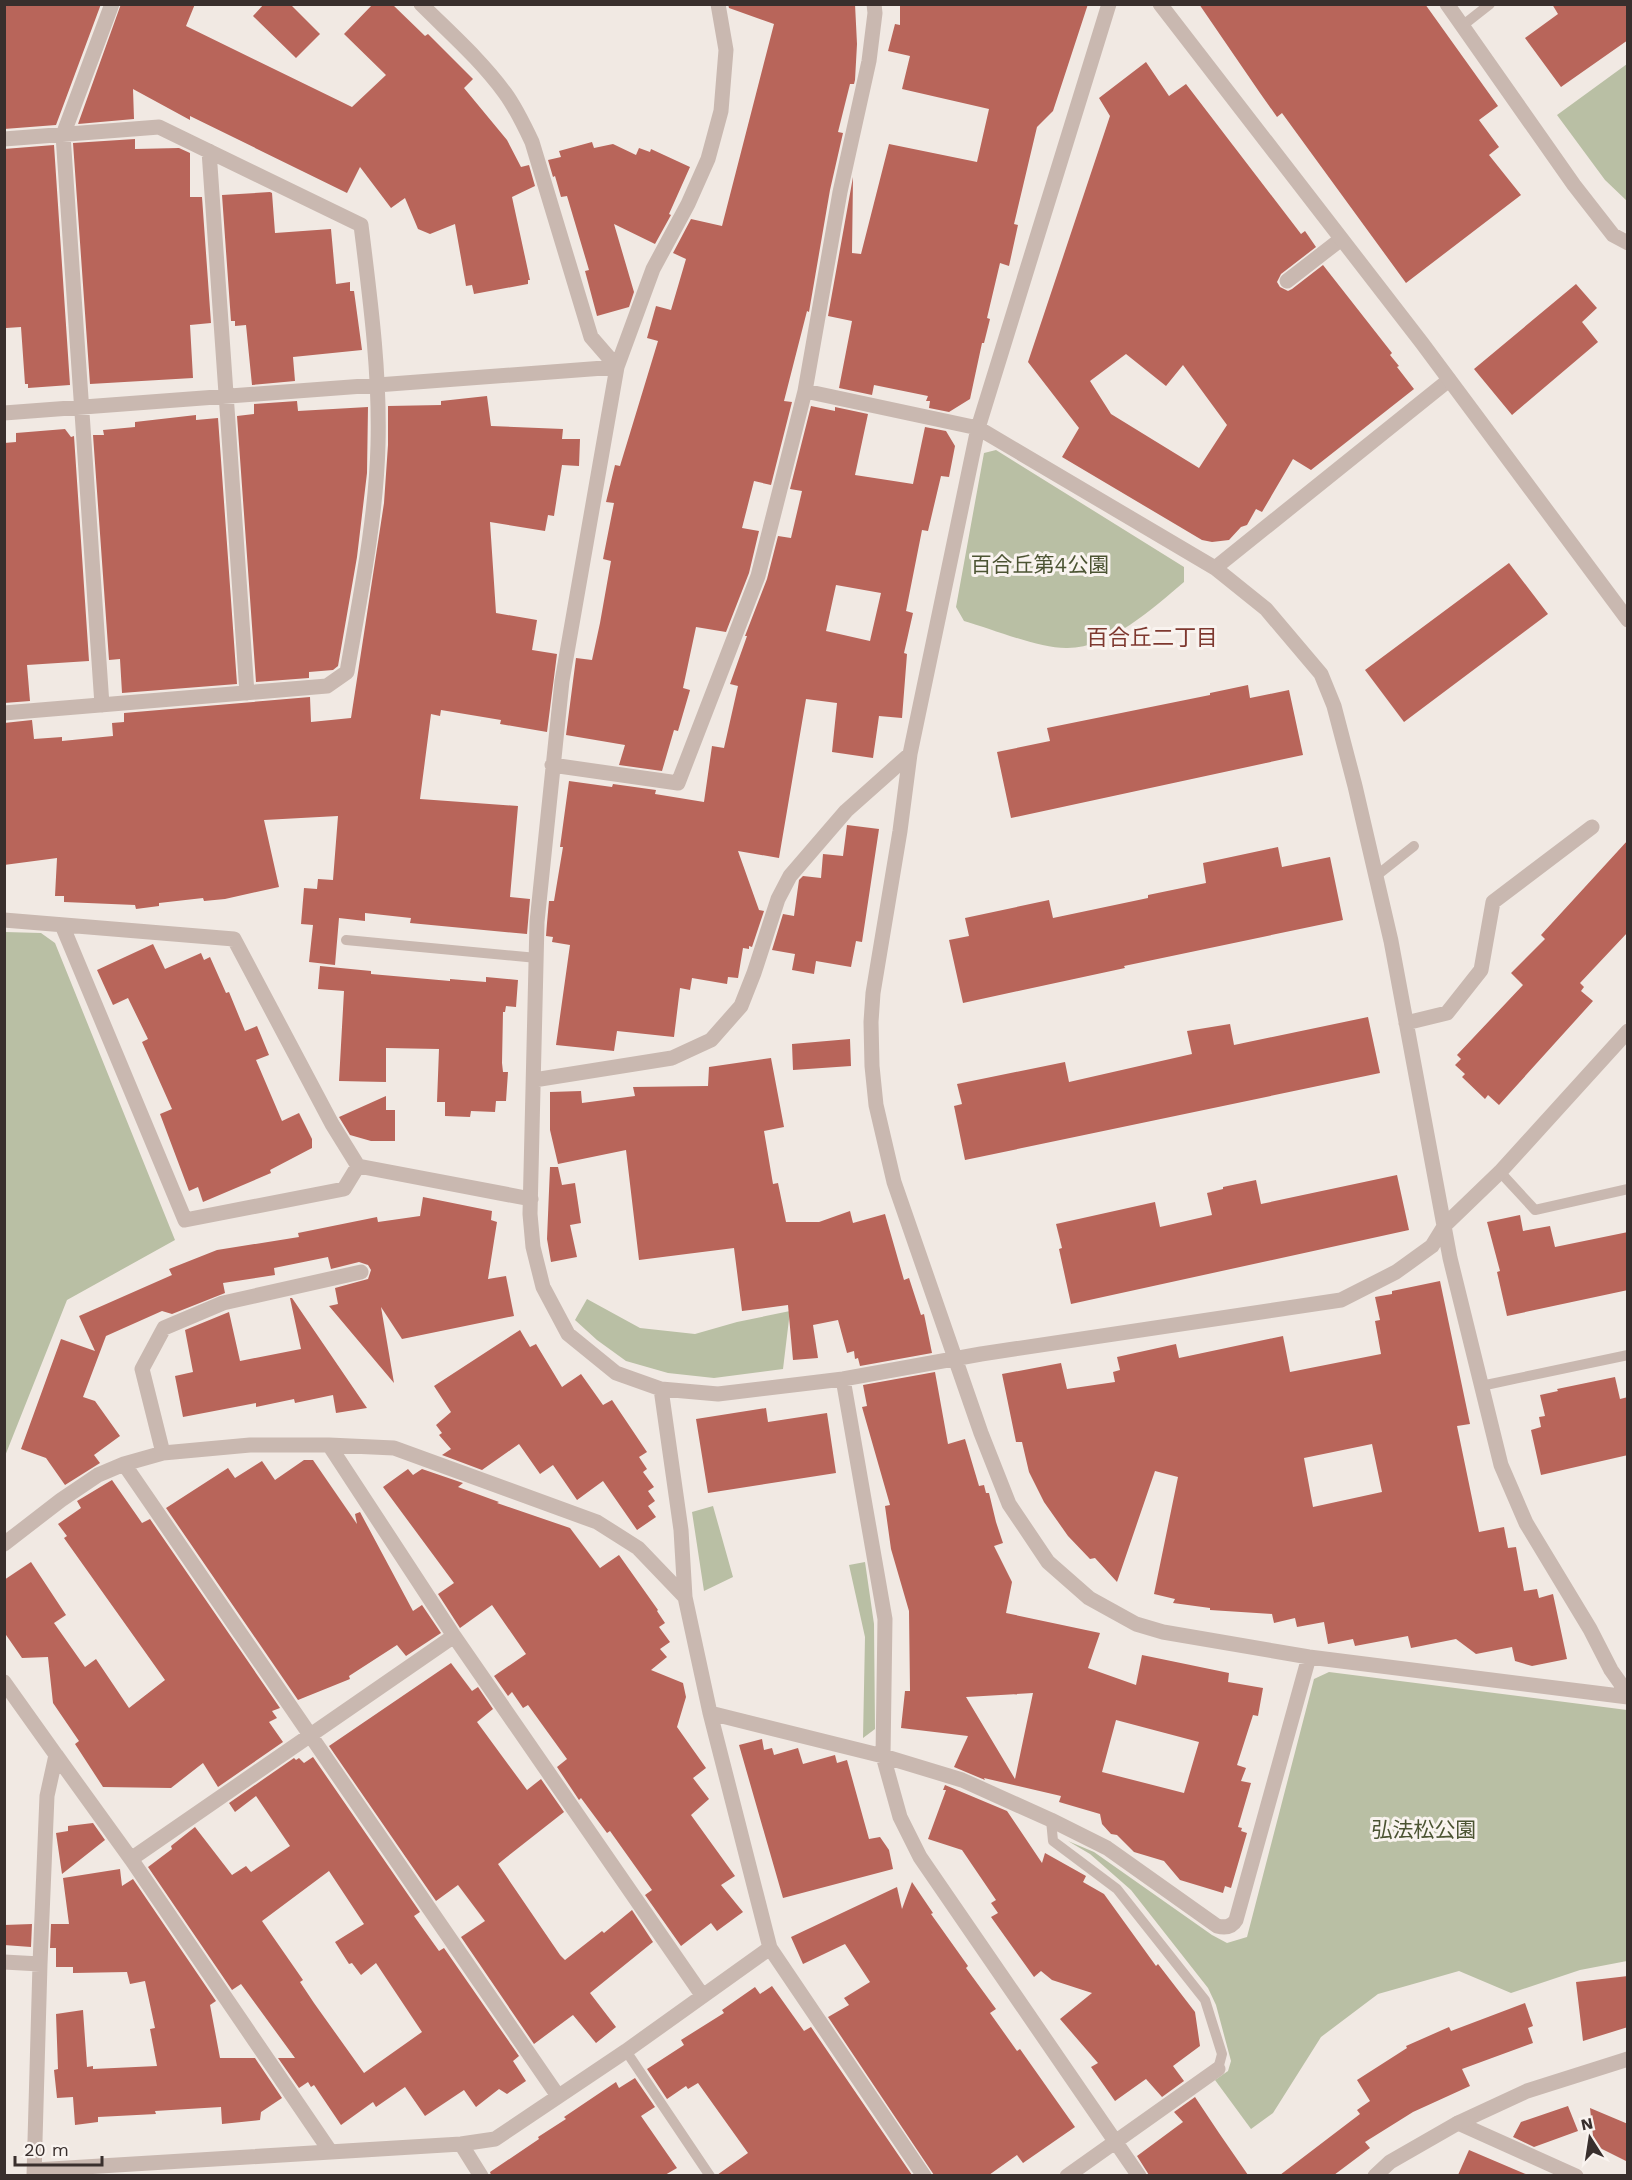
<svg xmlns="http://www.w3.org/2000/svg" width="1632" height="2180" viewBox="0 0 1632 2180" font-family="'Work Sans','Noto Sans JP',sans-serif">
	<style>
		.green { fill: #b9bfa4 }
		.building { fill: #b8655a; fill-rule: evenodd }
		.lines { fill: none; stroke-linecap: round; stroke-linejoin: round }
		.service { stroke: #c9b8b0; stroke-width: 10 }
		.minor { stroke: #c9b8b0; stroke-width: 15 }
		.tertiary { stroke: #c9b8b0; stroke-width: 15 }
		.labels { text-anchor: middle; stroke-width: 6; stroke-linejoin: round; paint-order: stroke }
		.park-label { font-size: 21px; fill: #4c5433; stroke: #f9f3ef }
		.neighbourhood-label { font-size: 22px; fill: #7e382f; stroke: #f9f3ef }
	</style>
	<rect width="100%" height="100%" fill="#f1e9e3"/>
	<path class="green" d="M1627,64V201L1605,180L1557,115Z
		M996,450L1184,567V582C1153,608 1109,649 1066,648C1038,648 992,629 964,621L956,607L984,453Z
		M5,932L41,933L55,943L175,1240L67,1300L5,1456Z
		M587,1299L640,1328L695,1334L737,1322L790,1311L783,1369L714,1378L668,1373L626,1361L597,1340L575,1320Z
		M713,1506L733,1577L704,1591L692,1512Z
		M865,1562L874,1624L875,1729L863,1738L865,1637L849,1565Z
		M1329,1672L1627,1710V1961L1580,1970L1511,1993L1459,1971L1378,1994L1321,2037L1273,2113L1251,2129L1215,2080L1228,2071L1231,2061L1216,2005L1208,1988L1131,1890L1090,1854L1068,1841L1094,1852L1212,1935L1227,1943L1247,1937L1314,1679Z"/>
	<path class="building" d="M4,4H101L56,125L4,129Z
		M121,4H195L186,26L352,107L386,75L344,34L373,4H392L425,36L428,34L473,79L464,88L507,140L521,167L529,165L535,186L512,197L530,280H528V284L474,294L472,285L466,286L455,224L430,234L418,229L405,198L391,208L360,167L347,193L190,116V120L133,89L134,119L78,124Z
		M264,4H290L320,34L296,58L253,16Z
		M728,4H855L857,44L855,80L854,84H850L838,132L843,133L830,190L809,312L807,311L784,401L792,402L771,485L754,481L742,528L759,531L749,573L726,632L696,627L683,688L690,690L678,731L674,730L662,771L619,765L625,745L566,735L576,658L592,660L600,623L611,561L603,559L614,503L606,502L615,465L620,466L658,341L647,338L656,306L671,310L686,259L673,253L691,219L722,226L774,24L729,8Z
		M900,4H1088L1053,111L1037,127L1014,224L1018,225L1009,266L1000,263L987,318L990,319L984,343H982L970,399L949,412L929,408L930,401H926L928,396L874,385L872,395L839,388L852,321L828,316L853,177L852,253L861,254L889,144L977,162L989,109L902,89L910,56L888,51L895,24L900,25Z
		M1199,4H1425L1498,106L1479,120L1499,147L1489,155L1521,195L1406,283L1282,113L1277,117L1260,93Z
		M1552,4H1628V40L1561,87L1525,38L1558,14Z
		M1146,62L1169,96L1186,84L1301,234L1305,231L1316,247L1281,274L1277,282L1280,287L1288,291L1292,289L1323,265L1392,353L1390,355L1399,366L1397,367L1414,389L1311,470L1293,459L1262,512L1256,509L1247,525L1241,527L1229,540L1212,542L1202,540L1062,457L1079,428L1028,362L1110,116L1099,98ZM1126,354L1166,386L1183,365L1227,425L1199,468L1111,414L1090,381Z
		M135,139V149L179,148L190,153V197H202L211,323L190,325L193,378L90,384L73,143Z
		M592,142L594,148L613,144L636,155L639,148L650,152L651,149L690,167L669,214L671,215L655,244L614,224L634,292L629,307L597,316L585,271L589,270L567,196L561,197L555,176L553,177L548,160L561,157L559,151Z
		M54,145L70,385L28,388V384H25L21,327L6,328L4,149Z
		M270,192L272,193L275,233L331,229L336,284L350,282V291H354L362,350L293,357L295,381L252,385L246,325L235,326V321H231L222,195Z
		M1576,284L1597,308L1582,322L1598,342L1512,415L1474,369Z
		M487,396L491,426L563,429L562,439H580L579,466L562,465L554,516L548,515L545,531L490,522L496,613L537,620L532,650L557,654L547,732L500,724L501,720L441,710L440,716L431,714L420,799L518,806L510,897L530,899L527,934L410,923L411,918L365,913V921L339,918L335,965L309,962L313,925L301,924L304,888L317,889L318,879L333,880L338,816L264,820L279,887L225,899L204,901L203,898L159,903V906L136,909L135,905L64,902V896H55L57,858L4,865V723L32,720L34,739L62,737V741L113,736L112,723L124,722V713L310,697L311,722L351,718L384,503L388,445V406L441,405V401Z
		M297,401L298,411L368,407L367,473L357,557L338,666L333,670L309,672V678L256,682L237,416L254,414V404Z
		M811,406L835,411V407L868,414L855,475L913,484L925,427L946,431L955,446L949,477L941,476L928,531L922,530L906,611L913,613L904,653L907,654L902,718L879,716L873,758L832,752L837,703L806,699L779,858L738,851L759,910L764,911L752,947L749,946V949L743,948L738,978L728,977L727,984L692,978L690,990L680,988L674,1037L617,1031L614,1051L556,1045L570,945L552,942L553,937L546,936L547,923L549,901H554L563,847H560L569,781L612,787L613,784L656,790L655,794L704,802L712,746L724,748L738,686L730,684L747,636H745L767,579L778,536L791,538L802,491L790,489ZM836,585L881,593L870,641L826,631Z
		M196,415V420L218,418L237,684L122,693L120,659L109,660L93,435H104L103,430L135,427V422Z
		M65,429L71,437L74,436L89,661L27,665L30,701L4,703V443L16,442V433Z
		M1509,563L1548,614L1404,722L1365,670Z
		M1248,685L1250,698L1289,690L1303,755L1011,818L997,752L1050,741L1047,728L1210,695V693Z
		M847,825L879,829L862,942L856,941L851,967L816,961L814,974L792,970L795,954L772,950L783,914L794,916L799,880L803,876L821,878L823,854L843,856Z
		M1628,840V932L1580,983L1584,987L1581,991L1593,1001L1499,1105L1488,1095L1485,1099L1462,1077L1465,1074L1455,1065L1461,1059L1457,1055L1523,985L1511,973L1545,939L1541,935Z
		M1278,847L1282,867L1330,857L1343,920L1124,966L1125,968L963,1003L949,940L969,936L965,918L1049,900L1053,918L1148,898V895L1206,883L1203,863Z
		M153,944L165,969L201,953L204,960L210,957L226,993L229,992L245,1031L257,1026L269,1055L256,1060L282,1121L299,1113L312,1139V1148L270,1170L271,1173L203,1202L198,1187L189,1191L160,1114L172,1109L142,1042L148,1039L128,998L113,1005L97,970Z
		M320,966L371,971V974L450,981V979L486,982V977L518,980L516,1007L506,1006L505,1012H503L502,1063L503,1072H508L506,1101H496L495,1112L471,1111L470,1117L445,1116V1102H437L439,1049L386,1048V1082L339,1081L344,991L318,989Z
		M1368,1017L1380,1073L965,1160L954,1106L962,1104L957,1084L1065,1062L1069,1082L1192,1054L1187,1031L1230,1024L1234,1045Z
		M850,1039L851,1066L793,1070L792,1044Z
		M771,1058L784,1127L764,1131L773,1184L778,1183L786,1222H819L850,1211L853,1223L885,1214L904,1280L909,1278L921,1315L924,1314L932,1353L860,1366L858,1358L855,1359L854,1351L847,1353L838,1320L813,1325L818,1358L793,1360L788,1305L742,1311L734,1248L639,1260L626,1150L558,1164L550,1130V1092L581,1091L582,1103L635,1096L633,1087L708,1086L709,1067Z
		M386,1096V1110H395V1141H371L350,1135L339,1117Z
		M550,1167H558L562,1185L575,1183L581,1223L570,1225L577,1257L551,1262L547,1239Z
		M1397,1175L1409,1230L1071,1304L1059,1249L1062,1248L1056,1224L1155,1202L1160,1227L1212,1215L1207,1193L1223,1189V1187L1256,1180L1261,1204Z
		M423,1197L492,1211L491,1220L497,1222L488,1279L506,1276L514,1316L402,1339L381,1307L394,1383L329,1306L338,1304L335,1288L368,1279L371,1270L368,1265L359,1262L331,1269L328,1257L274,1268L275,1275L223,1283L225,1293L172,1314L162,1311L106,1336L83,1397L95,1401L120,1436L94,1455L100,1463L65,1485L46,1458L21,1449L61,1339L95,1351L79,1316L172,1275L169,1269L217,1250L299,1237L298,1233L377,1217L378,1222L420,1216Z
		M1520,1215L1523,1231L1550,1226L1555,1247L1628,1232V1290L1507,1316L1497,1272L1500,1271L1487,1222Z
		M1440,1281L1470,1424L1457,1426L1479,1532L1504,1527L1508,1548L1516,1547L1524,1591L1537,1589L1539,1598L1553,1594L1567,1659L1532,1666L1515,1661L1512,1647L1476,1654L1456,1639L1411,1648L1408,1636L1355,1646L1353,1639L1328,1644L1324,1622L1297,1627L1295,1618L1274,1623L1272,1614L1210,1610V1608L1173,1603L1175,1599L1154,1594L1178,1477L1155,1471L1117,1582L1095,1558L1090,1559L1068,1536L1044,1502L1029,1472L1022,1442H1016L1002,1374L1061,1363L1067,1389L1115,1382L1113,1372L1120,1370L1117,1357L1176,1344L1179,1358L1283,1336L1290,1372L1381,1354L1375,1321L1380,1320L1375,1297L1392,1294V1291ZM1372,1444L1382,1492L1313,1507L1304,1458Z
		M290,1298H292L367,1408L336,1413L333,1395L295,1403L294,1399L256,1407V1403L183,1417L175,1376L193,1372L185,1330L229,1312L240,1361L301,1349Z
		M520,1330L530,1347L536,1344L562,1387L581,1374L603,1405L612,1400L647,1452L639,1457L647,1469L643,1472L654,1487L648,1491L655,1501L648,1506L656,1517L637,1530L603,1481L577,1500L553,1465L540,1474L519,1444L482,1470L442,1455L451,1449L439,1435L442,1433L436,1425L451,1412L434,1386Z
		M935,1372L948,1444L965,1439L979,1486L984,1485L986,1493H989L996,1522L1003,1543L994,1546L1012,1582L1006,1613L1100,1633L1088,1668L1136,1685L1142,1655L1229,1673L1228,1682L1263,1688L1258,1716L1253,1715L1237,1765L1246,1768L1241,1781L1251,1783L1238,1827L1242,1828L1241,1831L1247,1833L1231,1888L1225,1886L1223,1893L1180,1880L1164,1861L1134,1852L1117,1835L1111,1834L1102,1824L1100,1814L1059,1802L1061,1796L984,1778L985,1780L954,1767L968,1736L901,1728L905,1691H910L909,1611L891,1549L885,1506L890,1505L862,1407L867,1406L863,1385ZM1033,1693L1015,1779L966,1697ZM1116,1720L1199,1742L1184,1793L1102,1772Z
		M1615,1377L1620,1399L1628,1397V1455L1541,1475L1531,1430L1541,1427L1539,1417L1545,1416L1540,1395L1558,1391L1557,1389Z
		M766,1408L768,1422L827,1413L836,1473L708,1493L696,1419Z
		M304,1460H313L357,1524L355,1514L360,1512L413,1611L422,1605L441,1633L406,1656L397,1645L349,1676L350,1679L298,1700L166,1508L228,1468L235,1478L262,1461L275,1480Z
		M408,1469L413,1475L422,1469L463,1483L458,1487L499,1502L497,1503L570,1528L600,1568L619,1555L658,1610L657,1611L665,1623L659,1627L670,1642L660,1649L667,1657L651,1670L683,1683L686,1697L677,1727L706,1768L693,1778L709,1799L691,1815L735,1876L721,1885L743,1912L717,1931L711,1923L681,1946L645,1895L652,1890L610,1831L607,1833L581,1798L579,1800L557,1767L567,1759L528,1705L523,1708L512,1692L508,1696L494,1676L526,1654L492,1605L460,1628L438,1594L454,1583L383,1487Z
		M112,1480L142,1523L150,1519L280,1708L272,1711L277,1718L269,1722L283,1742L218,1787L203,1763L171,1788L103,1787L75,1744L79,1741L53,1703L48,1657L22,1658L4,1632V1580L31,1562L66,1615L54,1623L85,1667L96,1659L129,1708L165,1680L64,1538L67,1536L58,1524L81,1508L77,1501Z
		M451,1663L472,1691L478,1687L493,1709L477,1722L527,1790L541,1779L564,1812L498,1864L560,1955L565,1960L602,1931L604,1933L632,1910L653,1942L590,1993L616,2027L596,2043L573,2015L534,2044L461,1937L485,1921L458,1885L436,1901L329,1746Z
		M762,1739L764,1750L772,1748L774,1755L798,1748L803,1764L835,1755L837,1763L847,1760L869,1839L880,1837L889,1850L893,1869L783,1898L739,1745Z
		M313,1757L420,1912L414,1916L439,1951L444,1948L519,2056L513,2061L526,2081L507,2094L499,2089L476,2107L464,2090L425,2116L405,2087L376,2107L373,2102L341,2125L314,2085L311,2087L308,2082L299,2088L278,2058H295L241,1984L232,1990L148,1867L172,1849L171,1846L195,1827L232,1875L246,1866L251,1872L290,1846L256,1796L235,1812L229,1803L294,1758L296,1760L299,1758L304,1763ZM329,1871L364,1924L335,1942L349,1964L352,1963L361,1975L376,1963L422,2032L364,2073L314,2003L300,1982L303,1980L262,1921Z
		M945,1785L1007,1811L1042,1863L1045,1853L1086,1876L1083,1882L1104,1894L1156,1966L1158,1964L1195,2012L1200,2046L1173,2066L1184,2081L1162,2097L1146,2079L1115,2101L1091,2067L1098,2063L1060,2019L1092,1993L1052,1980L1041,1971L1034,1977L991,1917L998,1913L991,1903L996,1900L962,1850L928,1839L946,1790H943Z
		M93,1823L105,1840L62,1874L56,1833L68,1831V1826Z
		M120,1869L122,1886L133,1879L216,2001L210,2005L220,2058H255L282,2098L261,2112L260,2120L222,2124L221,2107L155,2111L156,2114L98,2117V2122L75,2125L73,2097L57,2098L54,2070L58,2069L56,2014L83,2010L87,2067L93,2066V2069L157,2066L150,2029L155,2028L145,1981L130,1984L127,1972L73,1973V1967H56V1948H50L51,1924H69L63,1878Z
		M912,1882L933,1913L931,1914L968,1966L966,1968L996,2009L990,2013L1017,2051L1020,2049L1075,2127L1023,2163L1017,2155L989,2175H934L828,2017L849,2005L844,1998L870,1982L845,1944L803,1964L791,1937L897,1887L902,1909Z
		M32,1924L31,1947L4,1945V1925Z
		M1628,1976V2027L1583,2041L1576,1982Z
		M772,1986L804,2031L811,2027L912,2175H717L748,2153L698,2083L688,2089L686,2086L667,2099L647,2069L684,2045L681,2040L724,2013L722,2010L755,1987L760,1994Z
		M1525,2003L1533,2026L1528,2028L1533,2043L1462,2069L1470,2086L1413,2112L1365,2142L1370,2148L1334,2175H1280L1360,2114L1357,2110L1370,2101L1357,2080L1407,2048L1406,2046L1449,2027L1451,2031Z
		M635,2078L655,2107L641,2116L677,2168L665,2175H491L490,2172L539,2139L538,2137L566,2119L564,2117L616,2082L619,2088Z
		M1195,2097L1219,2133L1248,2175H1149L1137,2156L1183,2122L1174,2112Z
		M1568,2106L1578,2131L1534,2147L1513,2137L1521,2122Z
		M1590,2108L1628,2124V2162L1594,2145Z
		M1469,2150L1528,2175H1458Z"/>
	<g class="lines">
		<path class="service" d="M1462,26L1490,4
			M1376,876L1414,846
			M346,940L537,958
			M1500,1172L1535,1210L1628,1189
			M1481,1386L1628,1355
			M1051,1820L1053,1841L1117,1889L1205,2000L1222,2054L1218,2069
			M626,2051L710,2176"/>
		<path class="minor" d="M421,4C450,33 481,60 505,93C516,108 524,125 532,142L591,337L617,367
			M718,4L726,50L721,111L708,159L688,204L653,269L617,367L562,681L537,922L530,1214L533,1247L543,1287L568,1334L616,1373L661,1389L718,1394L843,1379L981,1354L1341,1300L1396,1272L1432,1246L1445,1225L1500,1172L1628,1031
			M1109,4L978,428L910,754L900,831L873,993L871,1022L872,1066L876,1105L894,1182L981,1433L1009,1504L1048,1562L1089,1598L1136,1624L1163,1632L1309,1657L1628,1697
			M1447,4L1574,185L1613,235L1628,243
			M4,139L159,127L361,225C370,298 380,371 378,445C376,521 360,597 347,672L327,686L4,713
			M209,151L247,693
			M1287,281L1340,240
			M805,391L978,428L1215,568L1266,609L1321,674L1334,706L1355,786L1391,941L1450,1258L1501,1465L1526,1523L1590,1629L1611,1670L1628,1694
			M4,413L617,367
			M1215,568L1449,380
			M102,705L63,135L112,4
			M552,765L678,783L758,576L805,391L840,192L869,61L875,13L874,4
			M4,920L234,939L332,1124L358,1166L531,1199
			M62,925L185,1220L344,1189L358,1166
			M1406,1023L1447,1013L1481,970L1493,902L1592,827
			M534,1080L672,1058L711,1040L741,1006L754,973L778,899L790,876L846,811L910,754
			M843,1379L885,1619L883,1756L900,1817L920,1857L1139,2176
			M661,1389L681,1530L685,1597L710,1713L770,1948L924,2176
			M329,1445L454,1636L702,1995
			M163,1453L142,1369L164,1328L223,1303L361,1272
			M124,1464L558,2096
			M4,1544L61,1500L98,1475L124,1464L163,1453L250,1445H329L394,1448L597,1522L638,1548L685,1597
			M4,1682L56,1755L47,1796L40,1964L34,2176
			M710,1713L883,1756L962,1780L1051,1820L1107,1848L1217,1926C1225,1928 1232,1927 1236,1920L1309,1657
			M56,1755L131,1859L330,2151
			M131,1859L454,1636
			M4,1962L40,1964
			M1458,2123L1576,2176
			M461,2144L481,2176
			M35,2170L461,2144L495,2139L626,2051L770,1948
			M1067,2176L1218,2069"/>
		<path class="tertiary" d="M1160,4L1422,343L1628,620
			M1375,2176L1390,2162L1458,2123L1527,2091L1628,2059"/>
	</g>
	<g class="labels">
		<g class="park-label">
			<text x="1040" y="572">百合丘第4公園</text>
			<text x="1424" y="1837">弘法松公園</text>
		</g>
		<g class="neighbourhood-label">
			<text x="1152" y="645">百合丘二丁目</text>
		</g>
	</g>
	<rect width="1632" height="2180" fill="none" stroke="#392f2d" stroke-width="12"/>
	<g transform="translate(1590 2138) rotate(348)" stroke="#f9f3ef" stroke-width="4.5" paint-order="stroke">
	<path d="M0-4.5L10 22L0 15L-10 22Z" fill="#392f2d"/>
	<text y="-9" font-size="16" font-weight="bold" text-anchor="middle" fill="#392f2d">N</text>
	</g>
	<path d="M15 2156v9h87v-9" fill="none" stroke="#392f2d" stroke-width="3"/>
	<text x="24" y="2156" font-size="18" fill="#392f2d" stroke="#f9f3ef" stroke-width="4.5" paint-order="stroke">20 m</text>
</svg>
